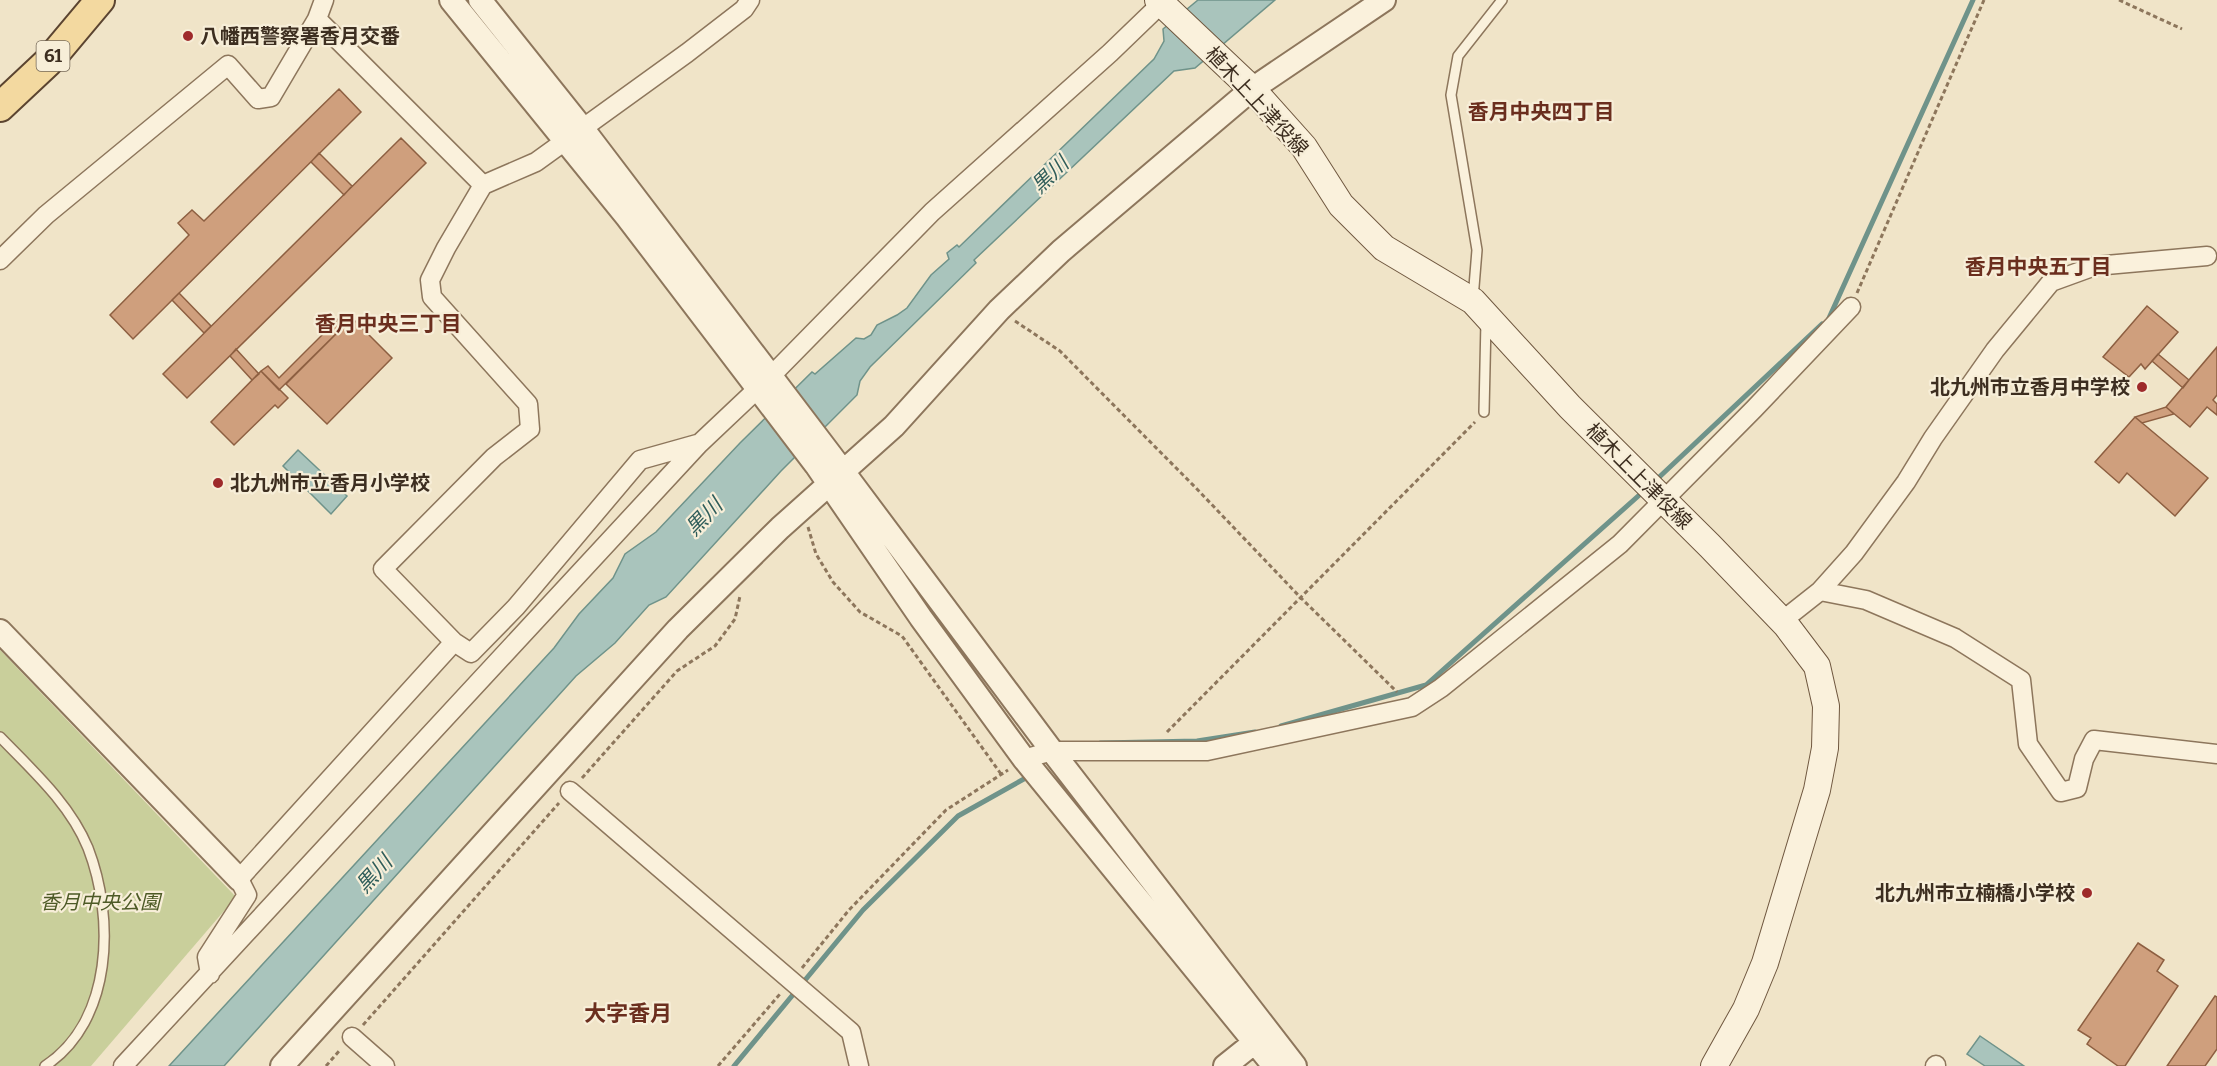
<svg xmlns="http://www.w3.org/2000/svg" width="2217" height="1066" viewBox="0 0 2217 1066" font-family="Bitter,'Noto Sans JP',serif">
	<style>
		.green { fill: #c9cf9b }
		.water { fill: #a9c4bc; stroke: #6f938a; stroke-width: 1.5 }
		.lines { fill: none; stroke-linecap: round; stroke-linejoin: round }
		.stream { stroke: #6f938a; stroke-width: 5 }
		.building { fill: #cf9f7d; stroke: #8d5f41; stroke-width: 1.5 }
		.service-casing { stroke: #8d765c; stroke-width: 12 }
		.minor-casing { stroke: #8d765c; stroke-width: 21 }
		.tertiary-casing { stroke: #8d765c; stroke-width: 26 }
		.secondary-casing { stroke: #6f573f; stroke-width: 28 }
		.primary-casing { stroke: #5b4430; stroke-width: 32 }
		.path { stroke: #8d765c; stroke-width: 3; stroke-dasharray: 4.5 3; stroke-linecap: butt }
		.service { stroke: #faf1dc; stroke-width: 9 }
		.minor { stroke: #faf1dc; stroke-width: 18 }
		.tertiary { stroke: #faf1dc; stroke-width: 22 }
		.secondary { stroke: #faf1dc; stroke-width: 26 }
		.primary { stroke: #f3d9a0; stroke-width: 28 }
		.poi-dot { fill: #9e2a2b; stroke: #f7eed8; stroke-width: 2 }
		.labels { text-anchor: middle; stroke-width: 4.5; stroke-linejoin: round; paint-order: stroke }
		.shield { fill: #f7eed8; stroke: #756857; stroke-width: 1.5 }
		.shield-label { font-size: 18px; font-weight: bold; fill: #3d2e20 }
		.poi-label { font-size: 20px; font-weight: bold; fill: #3d2e20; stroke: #f7eed8; text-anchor: start }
		.street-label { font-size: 20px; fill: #3d2e20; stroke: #f7eed8 }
		.park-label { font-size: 20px; font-style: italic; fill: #4d5a26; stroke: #f7eed8 }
		.neighbourhood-label { font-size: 21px; font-weight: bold; fill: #6b2e1e; stroke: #f7eed8 }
		.water-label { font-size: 21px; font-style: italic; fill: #2f5d5a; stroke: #f7eed8 }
		.quarter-label { font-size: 22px; font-weight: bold; fill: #6b2e1e; stroke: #f7eed8 }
	</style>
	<rect width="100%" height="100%" fill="#f0e4c8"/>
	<path class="green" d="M0,650L236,897L91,1066H0Z"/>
	<path class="water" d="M1198,0H1275L1195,68L1174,71L974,260L976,263L870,367L860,381L857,395L781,471L666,597L649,605L615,643L576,676L224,1066H169L554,648L579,614L613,578L625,554L656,532L740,443L812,372L815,374L856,338L864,339L871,335L877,325L897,315L907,308L931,275L949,259L947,253L957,245L959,247L1154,59L1164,41L1163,29Z
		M298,450L347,496L331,514L283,466Z
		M1980,1036L2024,1066H1985L1967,1054Z"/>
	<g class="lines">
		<path class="stream" d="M1829,318L1973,0
			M1654,482L1822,324
			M1281,726L1426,685L1645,490
			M1100,743L1197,741L1255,732
			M734,1066L863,910L958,816L1031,775"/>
	</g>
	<path class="building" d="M339,89L361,112L133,339L110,315L189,235L178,223L192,210L204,221Z
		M401,138L426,163L187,398L163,374Z
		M319,153L352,186L344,195L311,162Z
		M179,293L211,326L204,333L172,300Z
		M2147,306L2178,332L2145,369L2141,364L2129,377L2103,357Z
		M342,315L348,322L279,390L261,371L268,366L279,378Z
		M352,318L392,358L327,424L286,384Z
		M2217,347V395L2213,400L2217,404V415L2207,407L2190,427L2166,407Z
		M236,349L259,374L252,380L230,356Z
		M2158,354L2189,380L2183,388L2152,361Z
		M261,371L288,398L278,408L275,405L234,445L211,422Z
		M2166,407L2174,414L2142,423L2135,417Z
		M2135,417L2208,478L2175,516L2127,473L2119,483L2095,462Z
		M2138,943L2164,960L2157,971L2178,986L2125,1066H2118L2087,1044L2091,1038L2078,1030Z
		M2215,996L2217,997V1049L2205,1066H2167Z"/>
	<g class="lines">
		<defs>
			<path id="service" d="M1473,299L1477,250L1451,95L1458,56L1502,0
				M1484,412L1486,321
				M0,737C32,770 70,804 88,848C115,918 113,1021 45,1066"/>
			<path id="minor" d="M317,19L483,185
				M0,260L46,215L228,65L258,99L271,97L317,19L324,0
				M697,444L640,460L516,607L471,653L454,642L383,569L494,457L530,429L528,404L432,297L430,280L446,248L483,185L536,162L687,53L744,9L750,0
				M1820,591L1866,600L1955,638L2021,680L2028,744L2061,792L2077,788L2084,759L2094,740L2217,754
				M1782,621L1820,591L1854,553L1906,482L1933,438L1995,350L2051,282L2095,266L2207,256
				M1024,759L1052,751H1207L1412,707L1441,688L1620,544L1754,409L1851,307
				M570,791L851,1032L859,1066
				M210,974L207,957L247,895L239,879L454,642
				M352,1037L385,1066
				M123,1066L699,444L770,377L932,212L1110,53L1165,0
				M1935,1066L1936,1065"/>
			<path id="tertiary" d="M451,0L627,217L816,465L921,618L1024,759L1274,1066
				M480,0L583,129L830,454L1052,751L1295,1066
				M0,631L239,879
				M282,1066L678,629L780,528L894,426L999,310L1061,251L1252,89L1384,0
				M1225,1066L1255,1042"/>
			<path id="secondary" d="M1158,0L1252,89L1304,147L1341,205L1384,248L1473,301L1570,407L1710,546L1786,625L1817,666L1826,706L1825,748L1817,790L1765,963L1746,1009L1714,1066"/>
			<path id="primary" d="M0,107L48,62L100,0"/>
		</defs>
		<use href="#service" class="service-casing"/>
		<use href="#minor" class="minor-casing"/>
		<use href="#tertiary" class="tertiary-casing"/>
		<use href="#secondary" class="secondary-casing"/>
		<use href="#primary" class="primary-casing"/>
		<path class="path" d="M2119,0L2182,29
			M1857,293L1984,0
			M1015,321L1060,351L1195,487L1301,598L1397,692
			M808,527L816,554L833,582L860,612L902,636L1001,774
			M1167,732L1475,422
			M582,778L677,671L715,646L735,619L740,596
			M802,968L849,910L946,810L1008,770
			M363,1025L559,803
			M326,1066L340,1050
			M718,1066L780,994"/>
		<use href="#service" class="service"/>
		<use href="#minor" class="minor"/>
		<use href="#tertiary" class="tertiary"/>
		<use href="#secondary" class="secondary"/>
		<use href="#primary" class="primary"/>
	</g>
	<g class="poi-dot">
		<circle cx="188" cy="36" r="6"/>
		<circle cx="2142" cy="387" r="6"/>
		<circle cx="218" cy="483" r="6"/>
		<circle cx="2087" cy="893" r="6"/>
	</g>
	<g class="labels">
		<rect class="shield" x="36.5" y="41" width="33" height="30" rx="4.5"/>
		<g class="shield-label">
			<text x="53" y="62">61</text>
		</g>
		<g class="poi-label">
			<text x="200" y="43">八幡西警察署香月交番</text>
			<text x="2130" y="394" text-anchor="end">北九州市立香月中学校</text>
			<text x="230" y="490">北九州市立香月小学校</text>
			<text x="2075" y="900" text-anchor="end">北九州市立楠橋小学校</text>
		</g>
		<g class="street-label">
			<text transform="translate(1257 101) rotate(47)" y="7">植木上上津役線</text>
			<text transform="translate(1639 476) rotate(45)" y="7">植木上上津役線</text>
		</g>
		<g class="park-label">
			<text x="100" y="909">香月中央公園</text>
		</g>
		<g class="neighbourhood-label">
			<text x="1541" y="119">香月中央四丁目</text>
			<text x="2038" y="274">香月中央五丁目</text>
			<text x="388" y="331">香月中央三丁目</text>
		</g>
		<g class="water-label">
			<text transform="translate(1050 175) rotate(-44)" y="7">黒川</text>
			<text transform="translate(704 517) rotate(-46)" y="7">黒川</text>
			<text transform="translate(374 874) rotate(-48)" y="7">黒川</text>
		</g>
		<g class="quarter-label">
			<text x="628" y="1021">大字香月</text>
		</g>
	</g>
</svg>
